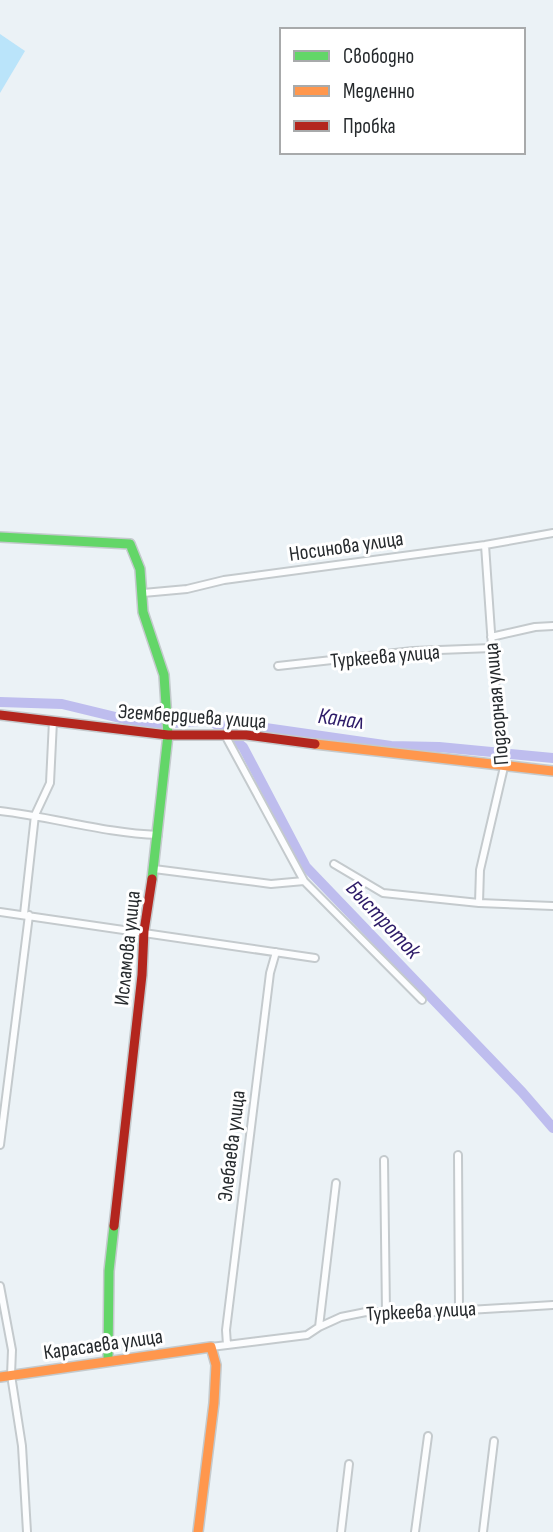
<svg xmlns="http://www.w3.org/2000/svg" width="553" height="1532" viewBox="0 0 553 1532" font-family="'Sofia Sans Condensed',sans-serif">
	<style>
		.green { fill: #bae4fa }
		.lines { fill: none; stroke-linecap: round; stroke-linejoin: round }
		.river { stroke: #bebdee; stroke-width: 10 }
		.street-casing { stroke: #c4cacd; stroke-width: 10 }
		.fast-casing { stroke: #c4cacd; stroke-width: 12 }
		.slow-casing { stroke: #c4cacd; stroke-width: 12 }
		.jam-casing { stroke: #c4cacd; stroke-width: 12 }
		.street { stroke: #fcfdfe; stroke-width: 6 }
		.fast { stroke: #63d668; stroke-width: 9 }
		.slow { stroke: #ff974d; stroke-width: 9 }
		.jam { stroke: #b3261e; stroke-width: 9 }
		.labels { text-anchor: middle; stroke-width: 6; stroke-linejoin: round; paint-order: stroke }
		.street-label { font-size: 21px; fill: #262a2d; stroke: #fff }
		.water-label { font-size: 23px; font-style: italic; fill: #2c1a67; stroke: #fff }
	</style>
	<rect width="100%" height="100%" fill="#ebf2f6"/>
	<path class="green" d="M0,34L25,51L0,93Z"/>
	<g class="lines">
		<path class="river" d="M0,702L62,704L124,719L161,724L211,720L391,746L439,747L553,758
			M211,720L243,747L306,867L522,1092L553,1128"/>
		<defs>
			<path id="street" d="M143,593L187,589L224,580L485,545L553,533
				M491,637L535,627L553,626
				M278,666L413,651L492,648
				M225,735L304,881L422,1000
				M0,811C53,817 104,833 158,835
				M334,864L383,893L479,903L553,906
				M154,869L271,884L304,881
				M479,903L480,870L504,767L493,661L485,545
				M0,912L315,958
				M24,914L35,815L50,783L53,721
				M0,1145L29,915
				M458,1155L459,1310
				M384,1160L386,1312
				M0,1286L12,1350L11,1375L22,1446L27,1532
				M319,1327L336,1183
				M227,1345L226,1330L270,973L276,952
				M211,1347L307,1335L319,1327L341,1317L366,1312L418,1313L553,1305
				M341,1532L349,1464
				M415,1532L428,1436
				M483,1532L494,1441"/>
			<path id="fast" d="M0,537L130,544L140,569L143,612L164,675L168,735L152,879
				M108,1360L109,1271L114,1226"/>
			<path id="slow" d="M315,744L553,771
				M0,1377L211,1347L216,1365L214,1403L198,1532"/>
			<path id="jam" d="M0,715L168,735H246L315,744
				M114,1226L142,975L144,931L152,879"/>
		</defs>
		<use href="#street" class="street-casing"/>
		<use href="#fast" class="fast-casing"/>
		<use href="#slow" class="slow-casing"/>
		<use href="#jam" class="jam-casing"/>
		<use href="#street" class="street"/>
		<use href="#fast" class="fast"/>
		<use href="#slow" class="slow"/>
		<use href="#jam" class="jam"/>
	</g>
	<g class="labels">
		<g class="street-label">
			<text transform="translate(346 546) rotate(-8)" y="7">Носинова улица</text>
			<text transform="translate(385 656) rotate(-5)" y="7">Туркеева улица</text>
			<text transform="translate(496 704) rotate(-95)" y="7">Подгорная улица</text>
			<text transform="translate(192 716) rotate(4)" y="7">Эгембердиева улица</text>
			<text transform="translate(127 948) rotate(-84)" y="7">Исламова улица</text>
			<text transform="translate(231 1146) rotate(-83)" y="7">Элебаева улица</text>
			<text transform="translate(421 1311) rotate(-3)" y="7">Туркеева улица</text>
			<text transform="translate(103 1344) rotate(-8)" y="7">Карасаева улица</text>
		</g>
		<g class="water-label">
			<text transform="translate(341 718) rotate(8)" y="8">Канал</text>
			<text transform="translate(384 919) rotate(47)" y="8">Быстроток</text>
		</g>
	</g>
	<rect x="280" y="28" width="245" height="126" fill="#ffffff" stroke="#a8aaab" stroke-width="2"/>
	<rect x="294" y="51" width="35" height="10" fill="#63d668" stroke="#a8aaab" stroke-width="2"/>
	<text x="343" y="63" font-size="21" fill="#262a2d">Свободно</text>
	<rect x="294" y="86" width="35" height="10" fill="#ff974d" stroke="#a8aaab" stroke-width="2"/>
	<text x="343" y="98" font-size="21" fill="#262a2d">Медленно</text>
	<rect x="294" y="121" width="35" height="10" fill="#b3261e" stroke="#a8aaab" stroke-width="2"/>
	<text x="343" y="133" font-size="21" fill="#262a2d">Пробка</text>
</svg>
